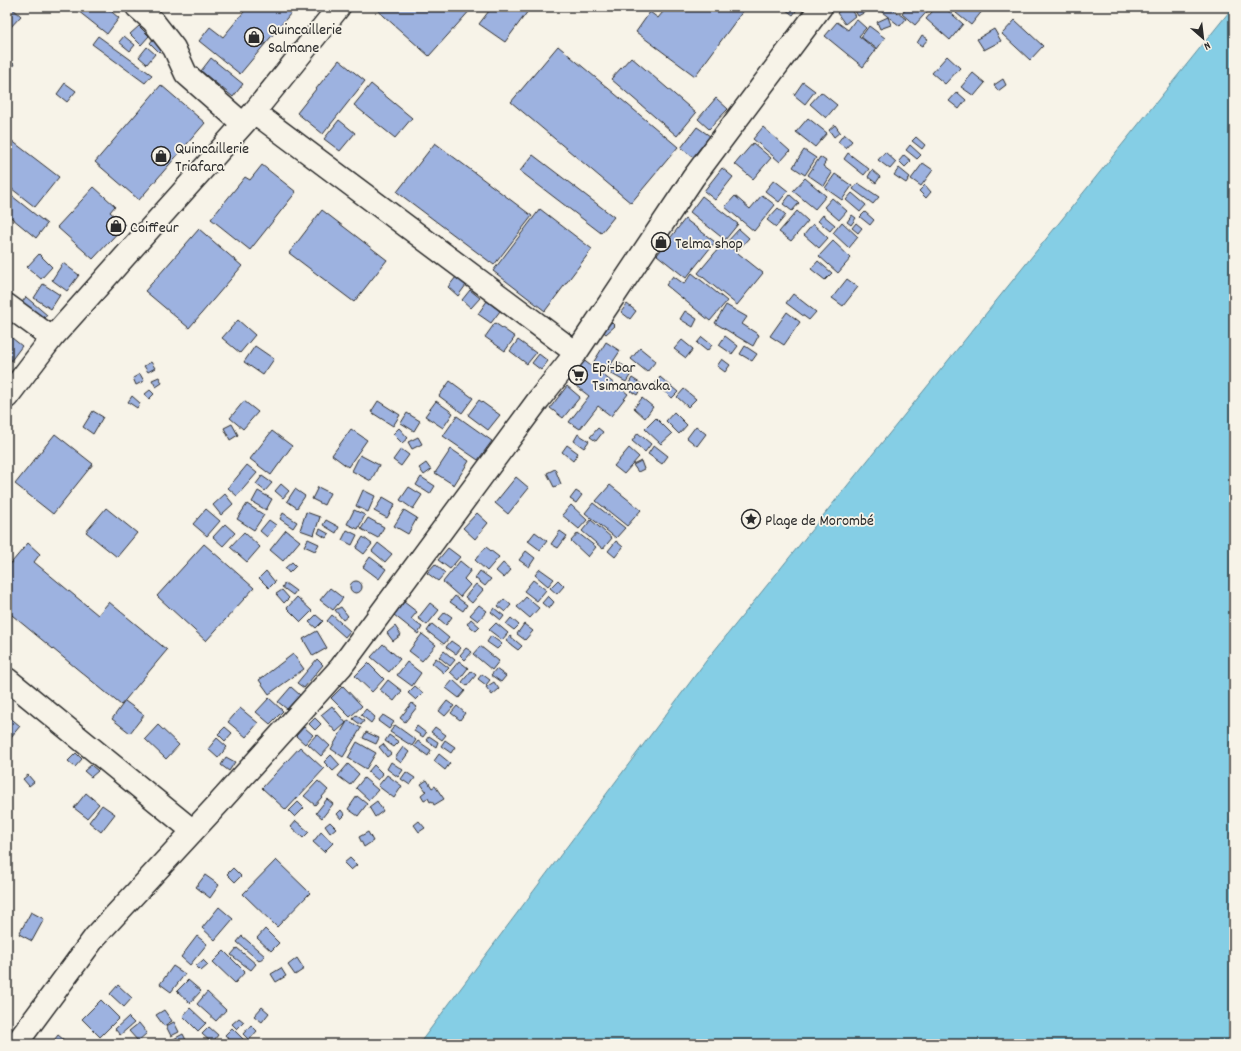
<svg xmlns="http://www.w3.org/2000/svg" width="1241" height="1051" viewBox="0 0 1241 1051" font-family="Dekko,sans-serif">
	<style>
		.water { fill: #85cee5; stroke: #618d9b }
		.building { fill: #9db2e0; stroke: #2b2b2b }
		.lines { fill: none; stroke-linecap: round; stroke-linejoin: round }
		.minor-casing { stroke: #2b2b2b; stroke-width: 25 }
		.minor { stroke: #f7f3e8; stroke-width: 22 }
		.labels { text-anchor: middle; stroke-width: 3.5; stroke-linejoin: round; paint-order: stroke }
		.poi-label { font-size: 16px; fill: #2b2b2b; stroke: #f7f3e8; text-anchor: start }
	</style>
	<rect width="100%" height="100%" fill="#f7f3e8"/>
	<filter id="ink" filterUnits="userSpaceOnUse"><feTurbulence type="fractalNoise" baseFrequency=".025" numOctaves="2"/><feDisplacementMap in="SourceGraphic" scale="8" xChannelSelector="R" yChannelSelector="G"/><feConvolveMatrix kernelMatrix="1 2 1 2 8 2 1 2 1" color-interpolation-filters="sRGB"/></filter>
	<g filter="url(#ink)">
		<path class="water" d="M1233,7H1234V1044H419L706,661Z"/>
		<path class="building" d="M81,7H106L119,18L107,34L78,11Z
			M248,7H284L291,13L240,74L199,41L210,27L223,37Z
			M375,7H473L429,56L375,8Z
			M492,7H531L505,42L479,24Z
			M667,7H746L695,76L636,32L650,12L658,18Z
			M782,7H799L793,15Z
			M845,7H849L855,16L845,24L837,13Z
			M853,7H869L871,9L858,16Z
			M880,7H890L906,19L900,26L878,9Z
			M907,7H931L915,25L902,14Z
			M936,7H944L963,24L950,40L926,19Z
			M961,7H980L983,10L971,25L956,13Z
			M12,8L21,16L9,29L7,28V13Z
			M888,17L891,25L880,29L877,22Z
			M856,19L866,28L859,36L876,50L863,67L825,36L837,22L848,30Z
			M1015,20L1043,46L1030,60L1002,34Z
			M139,26L149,36L141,45L130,34Z
			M869,26L885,38L877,49L861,37Z
			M994,29L1001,41L984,50L977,39Z
			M922,35L928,39L922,46L917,43Z
			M98,36L152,75L145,83L92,44Z
			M124,36L135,45L130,51L119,42Z
			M154,38L164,47L159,52L150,43Z
			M558,46L678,147L631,203L511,102Z
			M147,47L155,54L147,64L139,57Z
			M947,56L960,68L945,84L932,73Z
			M631,57L696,113L677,136L611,79Z
			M211,58L243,84L233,97L201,71Z
			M7,59L14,64L7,75Z
			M339,60L365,81L323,134L297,113Z
			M973,73L985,83L974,96L961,87Z
			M1003,79L1006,85L998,91L994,85Z
			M803,82L815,91L805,104L794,95Z
			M65,83L76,91L67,102L57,94Z
			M371,84L412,118L395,138L354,105Z
			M161,85L205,123L139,200L95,162Z
			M821,92L837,105L826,118L810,104Z
			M957,92L966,100L959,109L949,101Z
			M716,98L728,109L709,129L698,119Z
			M808,118L827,133L815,147L796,132Z
			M339,120L355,133L340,151L324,139Z
			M835,125L840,132L834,137L829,130Z
			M697,127L710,136L693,157L681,148Z
			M763,127L790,151L780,162L753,139Z
			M844,134L852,141L846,148L838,142Z
			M7,137L59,177L35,207L7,185Z
			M916,137L925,145L922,149L912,141Z
			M435,143L532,216L494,265L397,192Z
			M753,143L771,158L753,179L735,164Z
			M910,145L921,155L917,159L906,150Z
			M804,150L816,158L805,175L793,167Z
			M885,152L896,162L890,169L878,160Z
			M848,153L869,169L864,175L844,159Z
			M533,155L614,217L601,233L520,171Z
			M904,155L911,161L905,167L899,161Z
			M820,157L826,161L823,166L832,173L824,186L808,175Z
			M923,163L933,170L921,186L911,179Z
			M262,165L296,192L250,250L211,219L245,177L250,180Z
			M722,168L733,177L715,200L704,191Z
			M899,168L910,177L906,183L894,175Z
			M872,170L880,177L876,183L868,177Z
			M835,174L852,186L842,200L825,188Z
			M805,178L826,196L815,209L793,191Z
			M774,180L788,191L779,202L765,191Z
			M858,183L879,197L873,204L853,189Z
			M925,185L931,192L926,198L919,191Z
			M94,187L115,206L110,212L125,225L93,259L57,227Z
			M7,192L47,224L36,238L7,214Z
			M852,193L866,205L860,212L846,200Z
			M762,195L775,205L754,231L725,207L735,196L750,209Z
			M790,195L799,203L792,211L783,204Z
			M702,196L738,224L725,240L690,212Z
			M832,198L847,211L839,220L824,207Z
			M778,208L786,215L776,227L767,220Z
			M540,209L592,249L545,311L493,271Z
			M322,210L387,260L354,302L289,253Z
			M797,211L808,221L791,241L779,232Z
			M865,212L874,220L870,225L860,217Z
			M823,215L835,225L830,231L818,221Z
			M852,215L856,218L851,225L847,222Z
			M685,219L715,242L686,278L657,255Z
			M842,222L858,237L849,248L833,233Z
			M856,223L862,228L858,233L852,228Z
			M813,224L828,238L819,248L804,235Z
			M199,229L242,266L189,328L145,291Z
			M739,229L749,238L737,251L727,242Z
			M833,241L851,258L838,273L819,256Z
			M724,242L763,273L737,305L698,273Z
			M39,254L52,267L41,279L27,267Z
			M818,261L832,273L825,280L811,269Z
			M63,263L79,275L67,291L52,280Z
			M692,273L727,301L710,321L666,285L673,276L684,284Z
			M456,277L466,285L458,296L448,287Z
			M847,279L858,287L843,306L832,298Z
			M43,284L60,295L51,309L34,298Z
			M470,290L480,298L471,308L462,300Z
			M793,294L816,312L809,320L786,303Z
			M26,297L47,315L40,324L19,306Z
			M487,301L500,311L491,323L478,314Z
			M627,304L636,311L630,319L621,312Z
			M726,305L747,317L742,324L759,335L753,346L715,323Z
			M685,311L697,319L693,327L680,319Z
			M787,312L800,322L784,345L770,336Z
			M238,320L255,335L240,353L222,338Z
			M610,321L615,326L606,334L601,330Z
			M495,323L515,337L505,351L485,337Z
			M7,334L22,346L7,366Z
			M725,336L738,346L732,354L719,345Z
			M702,337L712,345L707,351L697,343Z
			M518,340L536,353L527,364L510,351Z
			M682,340L693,349L686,358L674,349Z
			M606,342L620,351L606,372L593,363Z
			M255,346L274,359L263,375L244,362Z
			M745,346L757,354L752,361L740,354Z
			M640,348L656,361L647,372L631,359Z
			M539,354L548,361L541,370L532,363Z
			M582,359L628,394L611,416L598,406L580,429L569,422L589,396L567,379Z
			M722,359L730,365L725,372L717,366Z
			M151,362L155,368L148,372L144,366Z
			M617,362L633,371L626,382L610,373Z
			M140,374L144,381L136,385L133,378Z
			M159,377L162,383L156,387L152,380Z
			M660,377L678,392L672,398L655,384Z
			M632,378L643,385L637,395L626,388Z
			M450,381L473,398L462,413L439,396Z
			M567,386L580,397L563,418L550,408Z
			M684,389L696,399L688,407L677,397Z
			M150,390L154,394L149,399L145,394Z
			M132,396L140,403L137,408L128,402Z
			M642,398L653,407L645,418L634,408Z
			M479,400L500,415L488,430L468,415Z
			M244,401L258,412L243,429L230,418Z
			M378,401L400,415L393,426L371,412Z
			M436,401L453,413L443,428L425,416Z
			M93,411L103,417L93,434L83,427Z
			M674,412L687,425L679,434L666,421Z
			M407,413L420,421L414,431L401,423Z
			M457,416L492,441L478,460L443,436Z
			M656,418L672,434L661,444L645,429Z
			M232,424L238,435L230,440L224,428Z
			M696,426L706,434L697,446L687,438Z
			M399,428L408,438L402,443L393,434Z
			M598,428L603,432L596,441L590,437Z
			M351,429L367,440L348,467L332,455Z
			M272,431L292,446L271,475L250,459Z
			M638,433L651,444L645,452L632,441Z
			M55,434L93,464L53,514L15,484Z
			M578,434L589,441L584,448L574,441Z
			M418,437L422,444L412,449L408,442Z
			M567,445L578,453L573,461L562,452Z
			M654,445L668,456L662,464L648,454Z
			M629,448L639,457L624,474L614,466Z
			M401,449L409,455L401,466L393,460Z
			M451,449L469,461L454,485L435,473Z
			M360,455L379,465L371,481L352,471Z
			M641,461L644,469L638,472L633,465Z
			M426,463L431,470L424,475L419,468Z
			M247,465L257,473L237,496L228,488Z
			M555,469L561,484L554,487L547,473Z
			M262,476L272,483L265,491L256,484Z
			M421,477L435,486L430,494L416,485Z
			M516,477L529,488L508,514L495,503Z
			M281,484L289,491L283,498L275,491Z
			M610,485L641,510L627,526L596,501Z
			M318,487L330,493L324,505L312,499Z
			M409,487L422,495L413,509L400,500Z
			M295,489L305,496L297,508L287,501Z
			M363,490L375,496L368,512L356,506Z
			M258,491L272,499L266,510L252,502Z
			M576,491L582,495L576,503L570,499Z
			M225,494L233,504L221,515L213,505Z
			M383,497L395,504L387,518L374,511Z
			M593,503L625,528L616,538L585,513Z
			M247,504L264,515L254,530L237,519Z
			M571,505L587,520L579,529L562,515Z
			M106,508L137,533L117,557L86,532Z
			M206,509L220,521L207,536L193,524Z
			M354,510L365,515L358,529L347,524Z
			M404,510L417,518L408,534L394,526Z
			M306,512L320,517L314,535L300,530Z
			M283,513L297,522L293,528L280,519Z
			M477,513L488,523L475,539L463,528Z
			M368,518L384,527L378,538L361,529Z
			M269,520L276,525L267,537L260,531Z
			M326,520L339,527L336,533L323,525Z
			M591,520L612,538L603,549L582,531Z
			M225,524L235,533L223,546L213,537Z
			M320,529L329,534L326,538L318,533Z
			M286,530L300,541L283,561L270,550Z
			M347,530L357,535L352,545L342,540Z
			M560,531L567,536L558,548L551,544Z
			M244,532L260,547L247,562L230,547Z
			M535,532L547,541L540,550L528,541Z
			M578,533L596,547L588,557L571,541Z
			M363,537L372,544L364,554L356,548Z
			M308,539L319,544L315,551L304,546Z
			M616,541L623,547L615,557L608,551Z
			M28,543L40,554L34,562L98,615L109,602L167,650L121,705L7,611V568Z
			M378,543L392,554L385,562L372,551Z
			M204,544L254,588L206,641L157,596Z
			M486,547L499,557L487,571L475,560Z
			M448,548L460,557L450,569L438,560Z
			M526,551L535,558L529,567L519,560Z
			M370,557L386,569L379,579L363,567Z
			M460,561L471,570L464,579L470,585L460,597L443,582Z
			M292,562L296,566L289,573L285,568Z
			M503,563L511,570L504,578L496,571Z
			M435,564L445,573L438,581L427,573Z
			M540,569L554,579L548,586L535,575Z
			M266,571L275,582L269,588L259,578Z
			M480,571L491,579L485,586L475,578Z
			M533,580L546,590L537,601L524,591Z
			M558,580L564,586L557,594L550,588Z
			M350 587a6 6 0 1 1 12 0a6 6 0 1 1-12 0Z
			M285,583L296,591L293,595L282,587Z
			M476,584L483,590L472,603L465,597Z
			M330,588L343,598L333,610L320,600Z
			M282,590L289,598L284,603L276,594Z
			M455,596L467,605L463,611L450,602Z
			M548,596L554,602L549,609L542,603Z
			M297,597L312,611L301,622L287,608Z
			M526,597L539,608L530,618L517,607Z
			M504,599L511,605L505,612L498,606Z
			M404,602L417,612L411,619L422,627L418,634L394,615Z
			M430,603L439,610L427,625L418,618Z
			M479,605L487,611L478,621L470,615Z
			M341,607L348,616L343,620L335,610Z
			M494,608L504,616L501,620L491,612Z
			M445,612L452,617L446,625L439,619Z
			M316,615L323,621L316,628L309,622Z
			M332,615L350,631L345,637L327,621Z
			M511,618L519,625L514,630L506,624Z
			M471,619L480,627L476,631L467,624Z
			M496,623L508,633L502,640L489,630Z
			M432,624L449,638L444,644L427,631Z
			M524,624L533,631L525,640L517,634Z
			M395,626L401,635L393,641L387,633Z
			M317,631L327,648L313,656L303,639Z
			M422,634L436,645L422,661L409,651Z
			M491,636L502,644L497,649L487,642Z
			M510,636L522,646L518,650L506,641Z
			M451,641L461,648L456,654L446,647Z
			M383,644L400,659L389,672L371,657Z
			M480,646L499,661L492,670L473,654Z
			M466,648L472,652L465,660L460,655Z
			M444,651L455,660L450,666L439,657Z
			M293,654L304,669L269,694L259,680Z
			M436,658L449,668L444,673L432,663Z
			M317,659L323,665L304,688L297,683Z
			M459,661L468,668L459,680L450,672Z
			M407,662L421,673L412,686L397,675Z
			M368,663L384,679L372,692L355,676Z
			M496,669L506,676L501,682L491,675Z
			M471,671L476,675L467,686L462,682Z
			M482,674L490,680L486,685L478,679Z
			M388,680L402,691L394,701L380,690Z
			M453,680L465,691L459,698L446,688Z
			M494,682L499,689L492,695L486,687Z
			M343,686L362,706L350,717L331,698Z
			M415,686L423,693L416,700L408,693Z
			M291,687L300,695L287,709L278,702Z
			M269,698L283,711L270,724L256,712Z
			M125,701L144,715L130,733L112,719Z
			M447,701L454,706L445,716L439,711Z
			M412,703L417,707L405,722L400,718Z
			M332,706L346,723L336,732L321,715Z
			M457,706L465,713L460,720L451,713Z
			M240,708L258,723L246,737L228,722Z
			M366,709L375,717L371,723L361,715Z
			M7,715L20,726L7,742Z
			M356,715L364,721L361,725L353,719Z
			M383,715L394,722L389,729L378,721Z
			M315,718L321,724L315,730L309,724Z
			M348,720L361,728L343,757L331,749Z
			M158,725L179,745L166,759L145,739Z
			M395,725L416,740L412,746L390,732Z
			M417,726L426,733L423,737L414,731Z
			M225,727L232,733L225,741L218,734Z
			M304,727L313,735L305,744L296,736Z
			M435,727L446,735L442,740L431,732Z
			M366,732L379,738L376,744L363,738Z
			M317,734L330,746L321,756L308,744Z
			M389,735L399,742L394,747L385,741Z
			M429,736L438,742L436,747L426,740Z
			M217,738L227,747L218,758L208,749Z
			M445,740L455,747L451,753L441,746Z
			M418,741L431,750L428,756L414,746Z
			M357,742L376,753L366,769L348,758Z
			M383,744L391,754L387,757L379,747Z
			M300,747L324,769L286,810L262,788Z
			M403,747L409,752L401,763L395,758Z
			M76,753L82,759L75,767L68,761Z
			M439,754L450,763L445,770L434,761Z
			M331,755L340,765L333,771L324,762Z
			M226,757L235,762L229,771L221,765Z
			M391,762L403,770L398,777L387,769Z
			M348,764L359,774L350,785L338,776Z
			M91,765L98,771L91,777L84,771Z
			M374,765L383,774L378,780L368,772Z
			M406,772L415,778L410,785L401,779Z
			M28,775L34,782L29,786L23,779Z
			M387,775L402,786L394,798L378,786Z
			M364,778L378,790L369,800L356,788Z
			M427,780L432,788L435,786L444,799L434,805L432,801L430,802L428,798L424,800L421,795L426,791L421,784Z
			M318,781L328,790L315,805L304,796Z
			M86,793L99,804L87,818L74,808Z
			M357,796L367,804L358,816L348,809Z
			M327,799L333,804L322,818L316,813Z
			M377,801L383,811L375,817L369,807Z
			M298,802L304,808L295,817L289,811Z
			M102,805L115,814L101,832L89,822Z
			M341,810L345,815L341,819L337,814Z
			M296,821L309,832L303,838L291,827Z
			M419,821L425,828L419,832L414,825Z
			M330,822L336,828L330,833L325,826Z
			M321,832L333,843L324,852L313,842Z
			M368,832L373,841L364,847L359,837Z
			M350,858L357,865L351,870L344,863Z
			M276,860L310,893L277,927L243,894Z
			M233,868L241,876L235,882L227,874Z
			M205,875L219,885L210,898L196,887Z
			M219,907L233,919L215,940L202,928Z
			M31,912L44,919L32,941L19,934Z
			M265,929L279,943L271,951L257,938Z
			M197,936L207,944L190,965L181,957Z
			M242,936L265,956L259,961L237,942Z
			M237,948L256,964L251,970L231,955Z
			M224,951L245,972L235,983L213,962Z
			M297,958L304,969L295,975L288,965Z
			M203,960L208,965L201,971L196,966Z
			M173,966L185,974L171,992L160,984Z
			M281,968L286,976L276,982L271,974Z
			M188,980L201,991L190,1003L177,991Z
			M118,985L132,998L124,1007L110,994Z
			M207,992L226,1010L216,1021L197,1004Z
			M101,1000L119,1018L100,1037L82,1019Z
			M262,1007L269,1013L262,1022L254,1016Z
			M190,1008L206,1023L198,1031L183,1016Z
			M164,1010L172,1021L164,1026L156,1015Z
			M128,1017L134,1023L120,1035L115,1029Z
			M239,1018L244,1022L237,1029L232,1024Z
			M174,1022L179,1032L171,1036L166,1026Z
			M139,1023L147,1033L138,1041L129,1031Z
			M251,1025L257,1031L249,1040L243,1034Z
			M209,1027L218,1035L212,1043L202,1034Z
			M232,1028L245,1041L242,1044H233L225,1035Z
			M183,1034L186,1040L179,1044H169L168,1042Z
			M58,1035L69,1044H51Z"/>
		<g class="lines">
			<defs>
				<path id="minor" d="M137,7L153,21L174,48L186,74L243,124
					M254,112L576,353
					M7,305L52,338
					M7,397L52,338L254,112L339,7
					M7,679L193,831
					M16,1044L95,937L218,804L341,667L539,399L576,353L693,178L821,7"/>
			</defs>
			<use href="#minor" class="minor-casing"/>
			<use href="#minor" class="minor"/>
		</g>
	</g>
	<defs>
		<symbol id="shop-ring" viewBox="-11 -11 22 22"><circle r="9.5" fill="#f7f3e8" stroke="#2b2b2b" stroke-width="1.5"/><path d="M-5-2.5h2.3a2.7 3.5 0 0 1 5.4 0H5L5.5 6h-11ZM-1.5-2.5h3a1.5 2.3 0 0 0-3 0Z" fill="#2b2b2b"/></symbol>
		<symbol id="supermarket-ring" viewBox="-11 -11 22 22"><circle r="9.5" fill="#f7f3e8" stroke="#2b2b2b" stroke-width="1.5"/><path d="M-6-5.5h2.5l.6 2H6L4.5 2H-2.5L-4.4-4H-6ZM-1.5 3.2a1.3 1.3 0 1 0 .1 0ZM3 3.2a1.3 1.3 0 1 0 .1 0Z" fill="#2b2b2b"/></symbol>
		<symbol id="sight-ring" viewBox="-11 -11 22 22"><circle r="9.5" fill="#f7f3e8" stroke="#2b2b2b" stroke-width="1.5"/><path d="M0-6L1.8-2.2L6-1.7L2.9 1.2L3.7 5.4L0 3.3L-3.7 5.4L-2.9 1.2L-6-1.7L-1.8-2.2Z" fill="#2b2b2b"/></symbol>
	</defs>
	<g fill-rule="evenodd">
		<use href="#shop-ring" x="243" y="26" width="22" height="22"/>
		<use href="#shop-ring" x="150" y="145" width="22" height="22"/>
		<use href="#shop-ring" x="105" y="215" width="22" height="22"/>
		<use href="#shop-ring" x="650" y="231" width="22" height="22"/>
		<use href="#supermarket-ring" x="567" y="364" width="22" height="22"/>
		<use href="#sight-ring" x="740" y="508" width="22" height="22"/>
	</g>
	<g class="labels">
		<g class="poi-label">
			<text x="268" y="34">Quincaillerie<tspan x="268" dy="18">Salmane</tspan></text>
			<text x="175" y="153">Quincaillerie<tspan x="175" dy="18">Triafara</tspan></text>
			<text x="130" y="232">Coiffeur</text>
			<text x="675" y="248">Telma shop</text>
			<text x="592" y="372">Epi-bar<tspan x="592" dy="18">Tsimanavaka</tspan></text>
			<text x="765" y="525">Plage de Morombé</text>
		</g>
	</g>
	<rect width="1241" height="1051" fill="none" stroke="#f7f3e8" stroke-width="24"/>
	<rect x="12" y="12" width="1217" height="1027" fill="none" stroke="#2b2b2b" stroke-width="1.5" filter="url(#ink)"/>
	<g transform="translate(1203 38) rotate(152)" stroke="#f7f3e8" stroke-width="3" paint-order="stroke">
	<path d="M0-3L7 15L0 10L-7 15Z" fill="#2b2b2b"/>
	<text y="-6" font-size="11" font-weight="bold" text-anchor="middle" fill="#2b2b2b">N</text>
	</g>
</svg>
